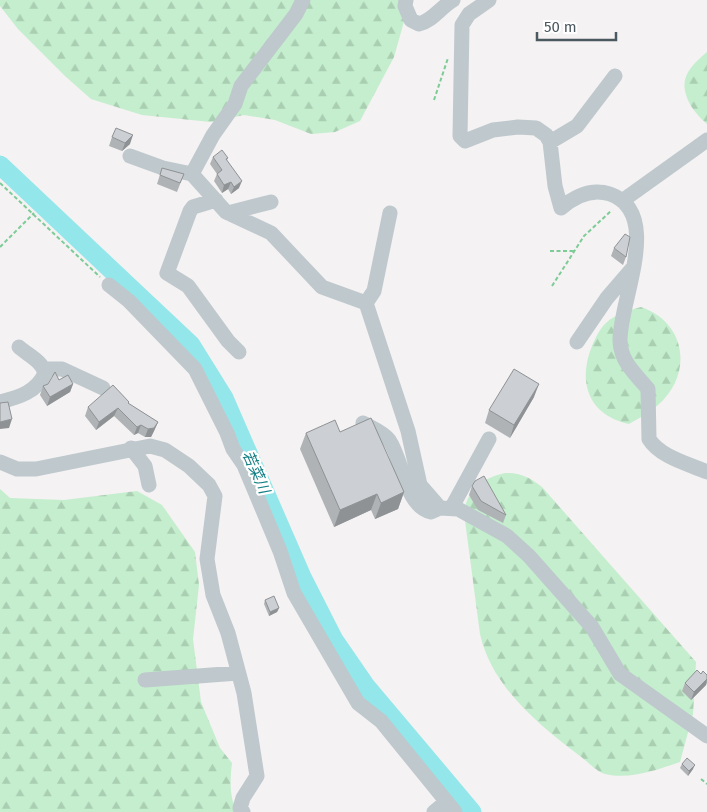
<svg xmlns="http://www.w3.org/2000/svg" width="707" height="812" viewBox="0 0 707 812" font-family="'Fira Sans','Noto Sans JP',sans-serif">
	<style>
		.forest { fill: url(#forest-firs) }
		.lines { fill: none; stroke-linecap: round; stroke-linejoin: round }
		.river { stroke: #93e6e9; stroke-width: 19 }
		.path { stroke: #7dcb97; stroke-width: 2; stroke-dasharray: 4 2.5; stroke-linecap: butt }
		.minor { stroke: #bec8cd; stroke-width: 15 }
		.wall { fill: #afb3b6 }
		.shaded-wall { fill: #8f9294 }
		.building { fill: #ccd0d4; stroke: #8f9294 }
		.labels { text-anchor: middle; stroke-width: 4.5; stroke-linejoin: round; paint-order: stroke }
		.water-label { font-size: 15px; font-style: italic; fill: #127e83; stroke: #fff }
	</style>
	<defs>
		<pattern id="forest-firs" width="22" height="20" patternUnits="userSpaceOnUse" patternTransform="scale(1.25)"><rect width="22" height="20" fill="#c4eecd"/><path d="M5 1l3.5 6h-7zM16 11l3.5 6h-7z" fill="#aaceb2"/></pattern>
	</defs>
	<rect width="100%" height="100%" fill="#f4f2f2"/>
	<path class="forest" d="M0,0H410L394,57L360,121L335,132L311,134L275,120L244,115L211,122L142,115L91,99L65,76L18,29L0,6Z
		M707,52V124C701,119 695,112 691,106C677,81 687,69 707,52Z
		M641,307C687,323 693,374 658,405C649,413 639,418 629,424C589,415 577,383 592,346C595,339 600,328 606,323C615,314 630,310 641,307Z
		M505,473C521,473 529,477 542,487L696,662L693,714L680,762C656,770 630,780 605,774C597,772 587,761 580,756C538,724 492,687 480,634L464,513C467,489 483,478 505,473Z
		M0,489L10,498L64,500L137,491L162,505L195,552L199,585L193,639L201,702L220,748L232,763C230,779 229,797 237,812H0Z"/>
	<g class="lines">
		<path class="river" d="M0,165L191,345L224,398L302,577L334,640L365,685L472,812"/>
		<path class="path" d="M434,100L448,58
			M0,183L100,277
			M0,247L34,213
			M550,251H574
			M552,286L584,236L612,210
			M701,779L707,784"/>
		<path class="minor" d="M406,0L405,6L411,20L419,24C432,21 441,7 453,0
			M489,0L469,14L462,25L460,136L465,141L493,130L518,127L536,128L546,135L550,142L555,186L561,208C575,196 592,188 610,194C664,213 619,302 620,341C621,363 636,374 648,389L649,439C660,457 689,464 707,472
			M550,142L577,126L615,76
			M130,156L163,168L192,174L226,212L271,233L322,287L366,303L408,431L420,485L440,508
			M192,174L213,135L235,104L241,86L296,14L303,0
			M216,200L193,207L190,211L167,273L188,286L228,341L239,352
			M622,201L707,140
			M228,213L271,202
			M109,285L129,301L195,369L227,433L233,449L244,465L280,551L294,593L358,703L381,721L455,812
			M366,303L374,291L390,213
			M577,342L607,298L632,269
			M44,369H62L103,388
			M0,402C19,397 37,392 45,373C42,361 28,355 19,347
			M363,423C372,428 383,432 389,440C403,460 405,506 431,512L440,508L458,509L507,536L529,556L592,627L620,674L707,736
			M131,448L145,466L149,485
			M0,462L17,469H36L150,446L165,450L189,466L209,485L215,496L207,559L213,595L228,633L244,693L257,776L243,798L240,808L243,812
			M452,507L489,439
			M145,680L238,673
			M434,812L446,802"/>
	</g>
	<path class="wall" d="M112,137L130,144L122,151L109,146Z
		M213,157L228,158L227,160L239,188L231,194L228,189L222,193L214,181L217,174L210,164Z
		M162,168L184,174L177,192L157,184Z
		M614,248L626,257L623,265L611,256Z
		M59,380L73,384L70,392L47,406L40,395L43,386L48,384Z
		M534,397L510,438L485,423L489,410Z
		M129,402V404L158,422L154,431L151,437H145L138,433L134,435L114,416L96,430L85,416L88,407Z
		M340,432L404,492L398,509L375,519L371,510L334,527L300,449L306,433Z
		M472,486L506,515L503,523L478,510L469,495Z
		M265,600L279,608L277,612L269,616L264,604Z
		M701,674L707,675V683L706,685L691,700L682,691L685,683Z
		M682,764L693,769L688,776L680,768Z"/>
	<path class="shaded-wall" d="M133,135L130,144L122,151L125,143Z
		M242,181L239,188L231,194L234,187Z
		M231,182L228,189L222,193L224,185Z
		M73,384L70,392L47,406L50,397Z
		M539,384L534,397L510,438L514,425Z
		M118,408L114,416L96,430L99,422Z
		M12,419L9,428L0,429V422Z
		M158,422L154,431L151,437H145L148,429Z
		M141,425L138,433L134,435L137,427Z
		M404,492L398,509L375,519L381,503Z
		M377,494L371,510L334,527L340,510Z
		M279,608L277,612L269,616L270,612Z
		M707,679L706,685L691,700L694,692Z
		M695,765L693,769L688,776L689,771Z"/>
	<path class="building" d="M116,128L133,135L125,143L112,137Z
		M222,150L228,158L226,159L242,181L234,187L231,182L224,185L217,174L222,170L213,157Z
		M162,168L184,174L180,183L160,175Z
		M625,234L630,237L626,257L614,248Z
		M514,369L539,384L514,425L489,410Z
		M55,372L59,380L68,375L73,384L50,397L43,386L48,384Z
		M113,385L129,402L128,403L158,422L154,428L148,429L141,425L137,427L118,408L99,422L88,407Z
		M8,402L12,419L0,422V403Z
		M371,418L404,492L381,503L377,494L340,510L306,433L335,420L340,432Z
		M484,476L506,515L481,501L472,486L475,481Z
		M274,596L279,608L270,612L265,600Z
		M697,670L701,674L703,671L707,675V679L694,692L685,683Z
		M687,758L695,765L689,771L682,764Z"/>
	<g class="labels">
		<g class="water-label">
			<text transform="translate(256 472) rotate(66)" y="5">若菜川</text>
		</g>
	</g>
	<path d="M537 32v8h79v-8" fill="none" stroke="#4a585f" stroke-width="2.5"/>
	<text x="544" y="32" font-size="15" fill="#4a585f" stroke="#ffffff" stroke-width="4" paint-order="stroke">50 m</text>
</svg>
